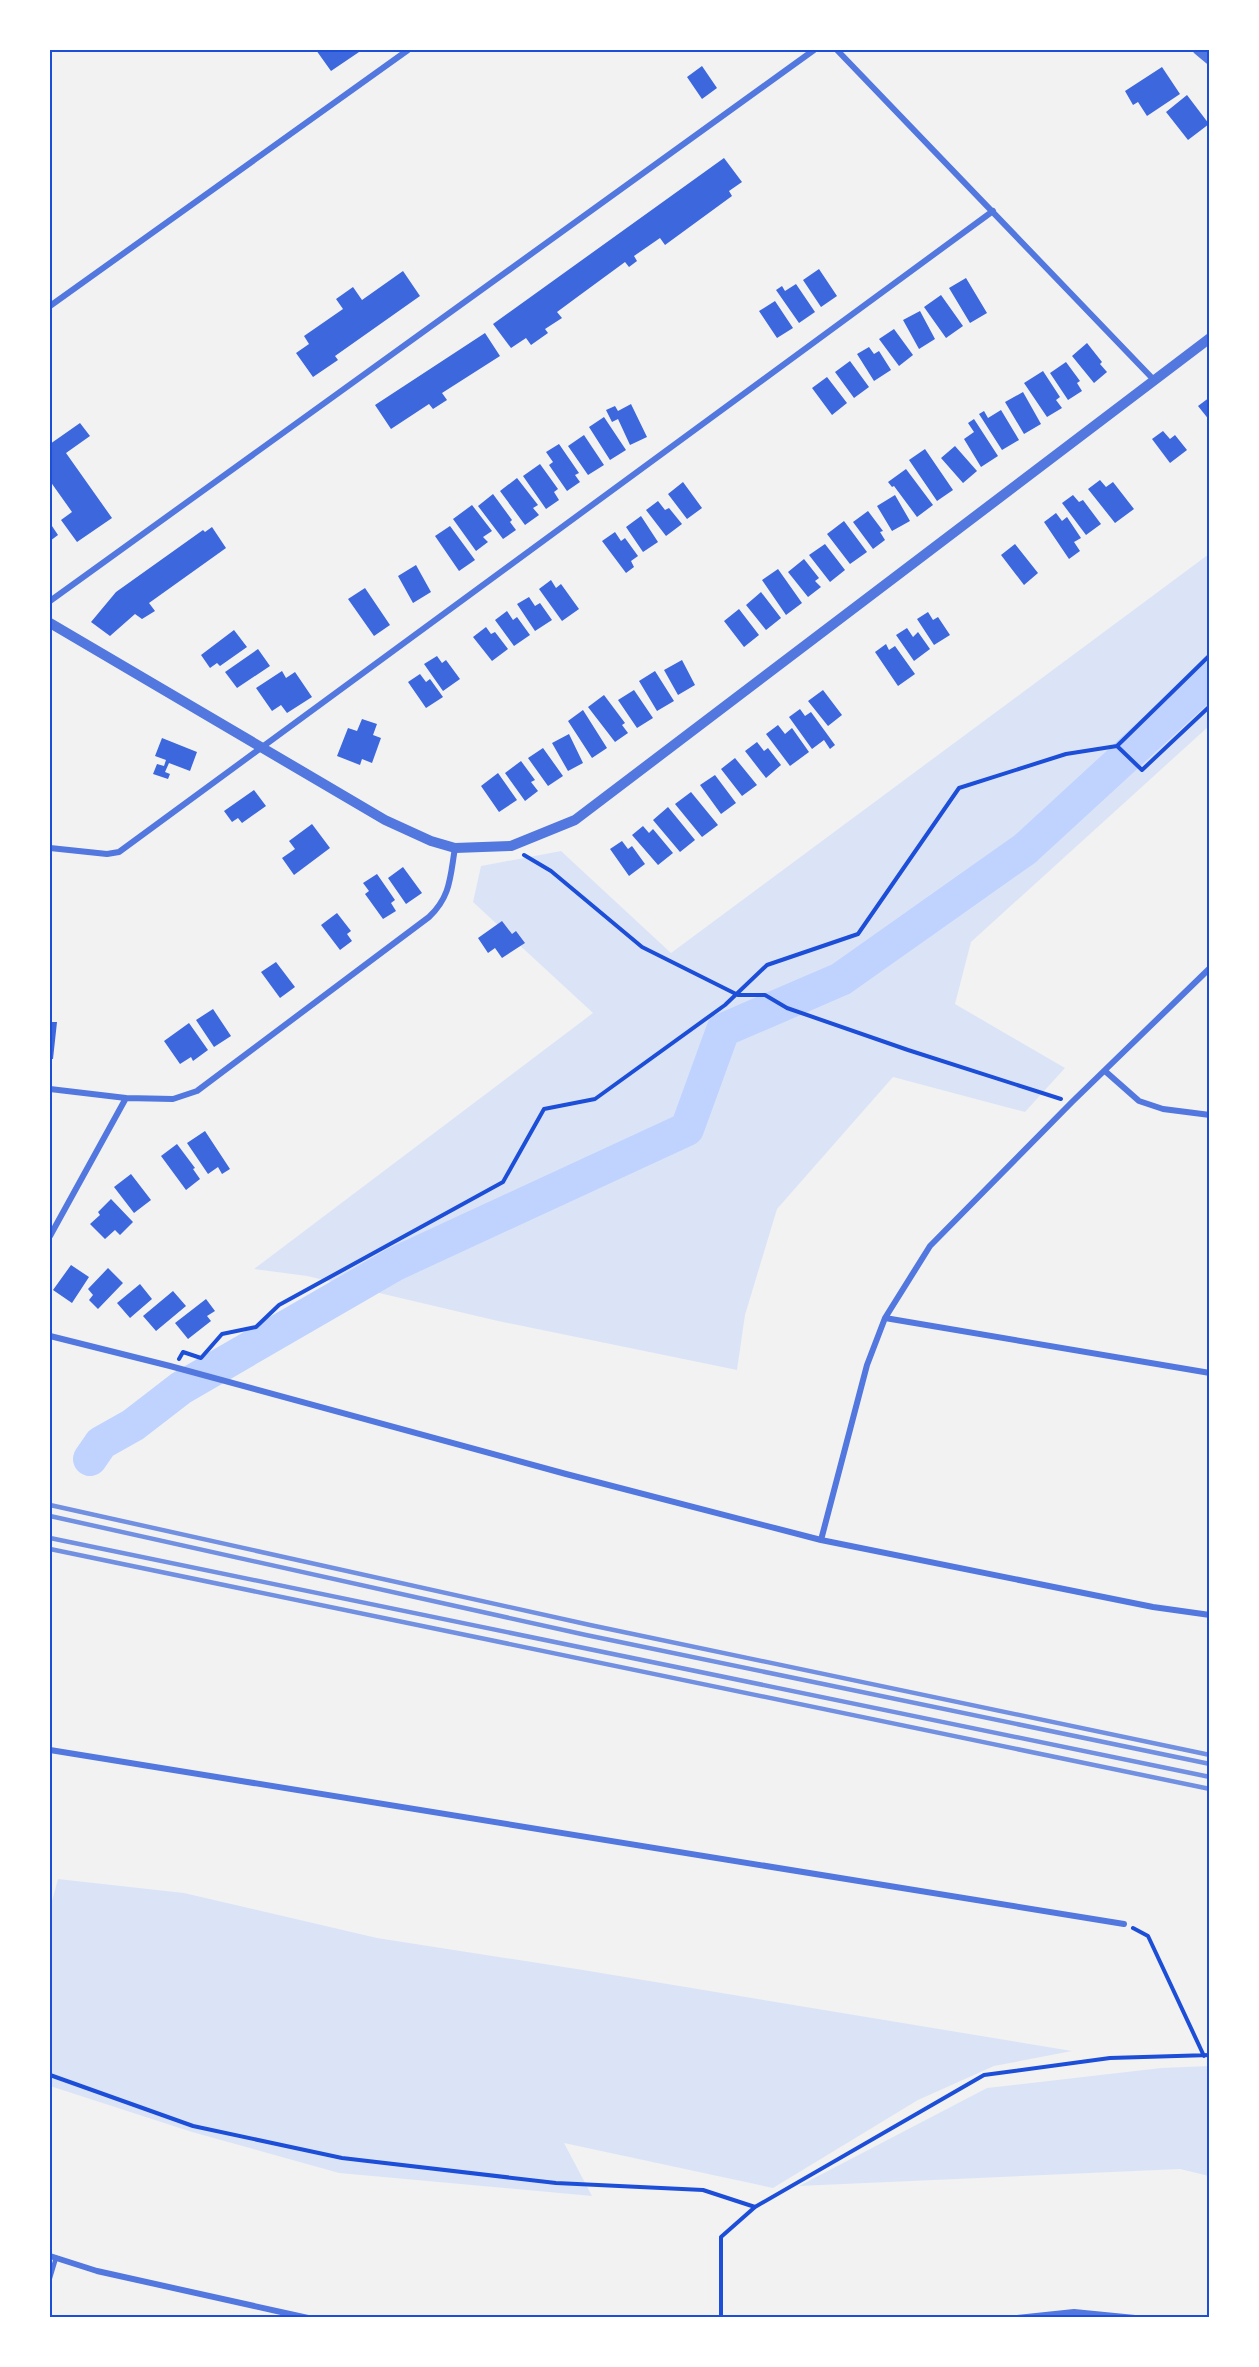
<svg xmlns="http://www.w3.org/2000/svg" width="1259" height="2367" viewBox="0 0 1259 2367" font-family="Rubik,sans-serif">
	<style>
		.green { fill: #dbe4f7 }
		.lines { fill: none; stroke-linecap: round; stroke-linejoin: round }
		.river { stroke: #bfd3fe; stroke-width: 34 }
		.building { fill: #3d67dc }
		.path { stroke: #1d4ed8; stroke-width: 4 }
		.service { stroke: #5277de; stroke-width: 4.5 }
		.minor { stroke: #5277de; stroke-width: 6 }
		.tertiary { stroke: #5277de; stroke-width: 10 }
		.rail { stroke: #7290e2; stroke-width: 4.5 }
		.neatline { fill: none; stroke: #1d4ed8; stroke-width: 2 }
	</style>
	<rect width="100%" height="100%" fill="#f2f2f2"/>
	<path class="green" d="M1209,554V726L971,942L955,1004L1065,1068L1025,1112L893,1077L777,1209L745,1315L737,1370L498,1321L307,1276L254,1269L593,1013L473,902L481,866L561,851L671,953Z
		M58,1879L184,1893L377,1938L583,1970L1072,2051L994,2066L918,2100L773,2188L564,2143L592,2196L339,2173L192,2132L50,2086V1908Z
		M1209,2066V2176L1180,2169L799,2186L987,2088L1161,2068Z"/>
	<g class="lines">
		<path class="river" d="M90,1459L101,1443L133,1425L181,1388L395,1264L687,1129L723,1030L841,979L1025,849L1210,679"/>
	</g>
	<path class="building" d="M316,50H362L331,71Z
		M702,66L717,88L702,99L687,77Z
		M1162,67L1180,94L1147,116L1138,102L1133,105L1125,91Z
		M1187,95L1209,124L1188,140L1166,112Z
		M724,158L742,182L729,191L732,196L665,245L660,238L634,256L637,261L629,267L625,262L580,295L557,312L562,318L545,329L548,333L531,345L526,338L511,348L493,324Z
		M819,269L837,296L821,307L803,280Z
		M403,271L420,296L335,356L338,360L313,377L296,353L309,344L304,336L343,309L336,299L353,287L362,300Z
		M966,278L987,313L970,323L949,288Z
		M796,284L815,312L799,323L776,290L782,286L785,291Z
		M941,295L963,326L946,338L924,307Z
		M775,301L793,328L777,338L759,311Z
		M920,311L935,339L919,349L903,320Z
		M894,329L913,355L899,366L879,339Z
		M485,333L500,356L442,393L447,400L433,409L429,404L391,429L375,405Z
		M1087,343L1102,362L1100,364L1107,372L1094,383L1072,356Z
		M869,347L874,354L879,351L891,370L874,381L857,354Z
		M850,361L869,387L854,398L835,372Z
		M1066,362L1080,381L1077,383L1082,391L1068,400L1050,373Z
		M1043,371L1060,397L1056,400L1062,408L1047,417L1024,383Z
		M827,377L847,403L832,415L812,388Z
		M1023,392L1041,424L1024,434L1005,402Z
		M1210,397V421L1198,406Z
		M631,404L647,437L630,445L618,419L612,422L606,410L615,406L618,411Z
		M1001,410L1019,440L1002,450L979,414L984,411L988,418Z
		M604,417L626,450L610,460L589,427Z
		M974,419L998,456L981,467L964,439L974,432L968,423Z
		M80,423L90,436L66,453L112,518L77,542L61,520L72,512L50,481V444Z
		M1163,431L1170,439L1175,435L1187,450L1170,463L1152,439Z
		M584,435L604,465L588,475L568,446Z
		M559,444L579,473L575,475L580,482L567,491L549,465L553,462L546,452Z
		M955,446L977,471L963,483L941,458Z
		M925,449L953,490L937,501L909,460Z
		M540,464L558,489L554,492L559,500L546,509L523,476Z
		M906,469L933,505L917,517L894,486L892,487L888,482Z
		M517,478L538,505L533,508L539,515L525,525L500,491Z
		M1100,480L1106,487L1113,482L1134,509L1115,523L1088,489Z
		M683,482L702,508L687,519L668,494Z
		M493,494L512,520L510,522L516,530L503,539L478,506Z
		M895,495L910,521L892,531L877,506Z
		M1073,495L1079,502L1083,500L1101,524L1086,535L1062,503Z
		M658,501L665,510L669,508L682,524L666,536L646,510Z
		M472,505L492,531L483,537L488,542L476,551L453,519Z
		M868,511L883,531L880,532L885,540L873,549L853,522Z
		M1056,513L1062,521L1067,517L1081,538L1074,542L1080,551L1069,559L1044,522Z
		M641,516L658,542L643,552L626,527Z
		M844,521L867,552L850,564L827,534Z
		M50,523L58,535L50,541Z
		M450,526L475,560L459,571L435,536Z
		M212,527L226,548L149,603L155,611L142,619L135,614L110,636L91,622L116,592L203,530L205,532Z
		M615,532L621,541L625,538L638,556L631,561L634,567L626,573L602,541Z
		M825,544L845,570L830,582L809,555Z
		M1015,544L1038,573L1024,585L1001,555Z
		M804,559L819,578L815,581L821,587L808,597L788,572Z
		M416,565L431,592L413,603L398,576Z
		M778,569L802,603L786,615L762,580Z
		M551,580L556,588L561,584L579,609L562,621L539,589Z
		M365,588L390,625L374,636L348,599Z
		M761,592L781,618L766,630L746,605Z
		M529,597L535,606L540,603L552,620L535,631L517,604Z
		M739,609L759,635L744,647L724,621Z
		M507,611L513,620L517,617L530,635L514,646L495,620Z
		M928,612L933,620L938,617L950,635L934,645L917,619Z
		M486,627L491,634L495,632L508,649L492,661L473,637Z
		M907,628L913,637L918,632L930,649L914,661L896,635Z
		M234,630L247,647L220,666L217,663L210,668L201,655Z
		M886,644L889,650L895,646L915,674L898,686L875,652Z
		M258,649L270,666L237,688L225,672Z
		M437,656L442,663L446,660L460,679L443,691L424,664Z
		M682,660L695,685L678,695L664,670Z
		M282,671L286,678L295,672L312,697L287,713L281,705L272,711L256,688Z
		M655,671L674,701L657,711L639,681Z
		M420,674L426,682L430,679L443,697L426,708L408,682Z
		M634,690L653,718L637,728L618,700Z
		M823,690L842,715L828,726L808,701Z
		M604,695L625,723L622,725L628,733L615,742L588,707Z
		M800,709L805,716L811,712L835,745L830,749L824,740L812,749L789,717Z
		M583,710L607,748L592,758L568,721Z
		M362,719L377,724L373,735L381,738L372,763L362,759L360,765L337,756L348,728L357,731Z
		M778,725L785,734L792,728L809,752L790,766L766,734Z
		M569,734L583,763L568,771L552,743Z
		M162,738L197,752L190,771L169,763L165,772L170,774L168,779L153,774L157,764L164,766L166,760L155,756Z
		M757,742L764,751L768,748L781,765L766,778L745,751Z
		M543,748L563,776L548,786L528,758Z
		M735,758L757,785L742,796L721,769Z
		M521,761L535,780L531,782L538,791L525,801L505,773Z
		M498,773L517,800L499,812L481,786Z
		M715,775L736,803L721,814L700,785Z
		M254,790L266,806L242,823L238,818L232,822L224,811Z
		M691,792L718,825L702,837L675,804Z
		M668,807L695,840L680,852L653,820Z
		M312,824L330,848L294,875L282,858L295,849L289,841Z
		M643,826L649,833L653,829L673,853L658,865L632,835Z
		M622,841L628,849L632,846L645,864L629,876L610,849Z
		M403,867L422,893L406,904L388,878Z
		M377,874L395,900L391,903L396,911L383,919L365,894L369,891L363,883Z
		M337,913L351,931L347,934L352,941L340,950L321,925Z
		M502,921L512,934L516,931L525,943L502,958L495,948L488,953L478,938Z
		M276,962L295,987L280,998L261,972Z
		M213,1009L231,1036L214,1047L196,1020Z
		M50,1022H57L53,1059H50Z
		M189,1023L208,1050L193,1061L191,1057L180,1064L164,1041Z
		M205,1131L230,1169L222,1174L218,1167L208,1174L187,1143Z
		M177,1144L195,1168L193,1169L200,1179L186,1190L161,1156Z
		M131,1174L151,1200L134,1213L114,1187Z
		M111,1199L133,1222L120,1235L115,1230L105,1239L90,1224L100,1215L98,1212Z
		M71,1265L89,1277L72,1303L53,1290Z
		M108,1268L123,1283L98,1309L89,1300L93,1295L88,1289Z
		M140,1284L152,1299L130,1318L117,1303Z
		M173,1291L186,1306L156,1331L143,1316Z
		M206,1299L215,1311L207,1316L211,1321L188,1339L175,1323Z"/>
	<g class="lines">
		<path class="path" d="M1117,746L1142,770L1210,706
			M524,855L551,871L642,947L738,995H765L787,1008L908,1050L1061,1099
			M179,1359L183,1352L201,1358L222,1334L256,1327L279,1305L503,1182L544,1109L595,1099L725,1005L767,965L858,934L959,788L1066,754L1117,746L1210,655
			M1133,1928L1148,1936L1204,2056
			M50,2075L193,2126L342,2158L556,2183L703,2190L755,2207
			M721,2318V2237L755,2207L984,2075L1110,2058L1210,2055"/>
		<path class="service" d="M50,2278L56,2258"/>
		<path class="minor" d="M837,50L1154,380
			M50,306L408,50
			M50,601L814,50
			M50,848L107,854L119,852L993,211
			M1105,1071L1139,1101L1163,1109L1210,1115
			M50,1089L126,1098
			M50,1236L126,1098L173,1099L197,1091L429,917C451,896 450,877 455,848
			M885,1318L1210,1373
			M50,1336L170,1366L566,1474L821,1540L1153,1607L1210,1615
			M821,1540L867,1365L885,1318L930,1246L1072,1102L1210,968
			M50,1750L1124,1924
			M50,2256L97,2271L308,2318
			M1017,2318L1074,2312L1135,2318"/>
		<path class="tertiary" d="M1198,50L1210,60
			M50,623L385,820L431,841L455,848L511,846L575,820L1210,338"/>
		<path class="rail" d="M50,1505L590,1625L1210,1755
			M50,1516L586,1635L1210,1764
			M50,1538L1210,1777
			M50,1549L1210,1789"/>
	</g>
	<rect width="1259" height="2367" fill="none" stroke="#ffffff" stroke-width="102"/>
	<rect x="51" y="51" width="1157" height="2265" class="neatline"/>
</svg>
